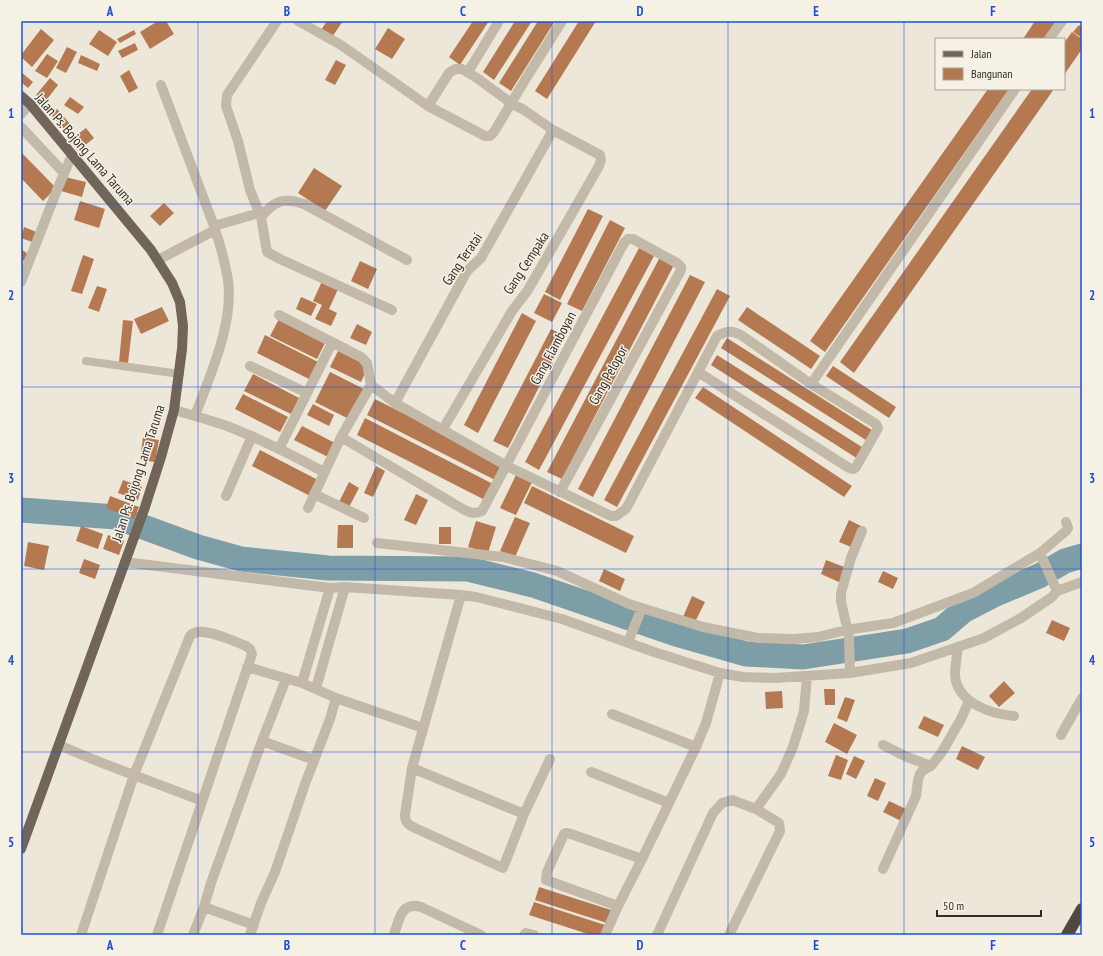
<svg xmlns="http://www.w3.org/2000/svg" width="1103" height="956" viewBox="0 0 1103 956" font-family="'PT Sans Narrow',sans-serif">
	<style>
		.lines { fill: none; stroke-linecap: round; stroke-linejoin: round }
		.river { stroke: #7d9ea6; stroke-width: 25 }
		.building { fill: #b47951 }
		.lane { stroke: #c3b9a8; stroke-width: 8 }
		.street { stroke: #c3b9a8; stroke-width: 10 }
		.primary { stroke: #71655a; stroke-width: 10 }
		.highway { stroke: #51473f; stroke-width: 12 }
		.grid { fill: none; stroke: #1d4ed8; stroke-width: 1; stroke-opacity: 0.55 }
		.labels { text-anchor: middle; stroke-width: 3; stroke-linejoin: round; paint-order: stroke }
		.street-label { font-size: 14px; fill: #312c27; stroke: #f6f1e5 }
		.neatline { fill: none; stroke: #1d4ed8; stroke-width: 1.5 }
		.grid-label { font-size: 13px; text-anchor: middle; font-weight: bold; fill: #1d4ed8 }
	</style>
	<rect width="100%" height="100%" fill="#ede7da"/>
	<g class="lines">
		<path class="river" d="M21,510L116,517L198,547L241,559L328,568L468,569L533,585L676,634L746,654L803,657L907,641L942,629L963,611L996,594L1039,576L1065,561L1082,556"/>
	</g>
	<path class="building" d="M158,21H166L174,34L150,49L140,32Z
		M327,21H343L332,37L321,30Z
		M473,21H489L460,65L449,57Z
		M515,21H532L494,80L483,72Z
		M538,21H555L511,91L499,83Z
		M579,21H596L547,99L535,91Z
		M1035,21H1057L1045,39H1023Z
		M1079,25L1082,27V38L1073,32Z
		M388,28L405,39L392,59L375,49Z
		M41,29L54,40L32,67L21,57V55Z
		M99,30L117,42L108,56L89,44Z
		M134,30L136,34L120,43L117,39Z
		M1072,32L1082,39V49L1064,75V43Z
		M135,43L138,50L122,58L118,51Z
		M67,47L77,52L66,73L56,68Z
		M47,54L58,61L47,78L35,71Z
		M81,55L100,64L97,71L78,63Z
		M336,60L346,65L335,85L325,80Z
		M129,70L138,88L129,93L120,76Z
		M21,72L33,82L28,88L21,82Z
		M50,78L58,85L45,102L36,95Z
		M988,89H1009L825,352L810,341Z
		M1032,89H1054L854,373L840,362Z
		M70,97L84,107L78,114L64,105Z
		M57,109L71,125L65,130L51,115Z
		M86,128L94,138L78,151L70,140Z
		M21,152L56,188L43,201L21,178Z
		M314,168L342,186L325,211L298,193Z
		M65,177L86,182L82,197L61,191Z
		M80,201L105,209L99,228L74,220Z
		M164,203L174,213L160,226L150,216Z
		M588,209L603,216L560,300L545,292Z
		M610,220L625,228L582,311L567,304Z
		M24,227L39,233L35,243L21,238Z
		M639,248L654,256L539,470L525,462Z
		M21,249L28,254L22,263L21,262Z
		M83,255L94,259L82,294L71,291Z
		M660,257L674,265L562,479L547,472Z
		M360,261L377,269L368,289L351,281Z
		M690,275L705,282L593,497L578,489Z
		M323,279L339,287L329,309L337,313L331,326L315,319L322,305L313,301Z
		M97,286L107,289L99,312L88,308Z
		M717,289L730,296L617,507L604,500Z
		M544,294L562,303L552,322L534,313Z
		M301,297L317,304L311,316L296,309Z
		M162,307L169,321L141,334L134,319Z
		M747,307L820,356L811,369L738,320Z
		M522,313L536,321L478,433L464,425Z
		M279,319L325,343L317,359L270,336Z
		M123,320L133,321L128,363L119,362Z
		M357,324L372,332L366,345L350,338Z
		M551,329L565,336L508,448L493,441Z
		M265,335L320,363L311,380L257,353Z
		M727,338L875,432L869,442L721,348Z
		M338,351L360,362L366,371L361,382L330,367Z
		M717,355L865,449L858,459L711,365Z
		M833,366L896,407L889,418L826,376Z
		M330,372L364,389L349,419L315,402Z
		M253,374L299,398L291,414L244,391Z
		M703,387L852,486L844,497L695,398Z
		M243,394L288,417L280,432L235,409Z
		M375,399L503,464L495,480L367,415Z
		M313,404L334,415L329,426L307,415Z
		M365,418L493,484L485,500L357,435Z
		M302,426L335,443L328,457L294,440Z
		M143,437L159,440L155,462L140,460Z
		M260,450L318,480L310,496L252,466Z
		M376,466L385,471L373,497L364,493Z
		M517,473L533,480L516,515L500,508Z
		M123,480L142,487L138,500L118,493Z
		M349,482L359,488L348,509L338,504Z
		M532,486L634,536L626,553L524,503Z
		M416,494L428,500L416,525L404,520Z
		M110,496L139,507L134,519L106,508Z
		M515,517L530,523L515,557L500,551Z
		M849,520L861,526L851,547L839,542Z
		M476,521L496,527L488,553L468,547Z
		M338,525H353V548H337Z
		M81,526L103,534L98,549L76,541Z
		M439,527H451V544H439Z
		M108,535L124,541L119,555L103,549Z
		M28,542L49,546L44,570L24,566Z
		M84,559L100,565L95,579L79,573Z
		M826,560L847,568L841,583L821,574Z
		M604,569L625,579L620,591L599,581Z
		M883,571L898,578L893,589L878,582Z
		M692,596L705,602L695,622L683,617Z
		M1052,620L1070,628L1064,641L1046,633Z
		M1004,681L1015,693L999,707L989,696Z
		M824,689H835V705H825Z
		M782,691L783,708L766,709L765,692Z
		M845,697L855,700L847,722L837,718Z
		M924,716L944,725L938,737L918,728Z
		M834,723L857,735L847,754L825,742Z
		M962,746L985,757L978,770L956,759Z
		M836,755L848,760L841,780L828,776Z
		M854,756L865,761L856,779L846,774Z
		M875,778L886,783L878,801L867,796Z
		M889,801L908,810L903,822L883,812Z
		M539,887L611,910L607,923L535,900Z
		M534,902L605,925L602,935H591L529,915Z"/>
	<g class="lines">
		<path class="lane" d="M86,361L180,374"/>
		<path class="street" d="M277,21L227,95L226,106L238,141L250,190L261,217L267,252L280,259L392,310
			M298,21L341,45L428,106L485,136H490L494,132L525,80L562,21
			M1049,39L1062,21
			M468,72L499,21
			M161,85L214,226L259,213
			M428,106L449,73L455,69H462L477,78L511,103L524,110L553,130L600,155L601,160L599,166L528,290L512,311L443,429
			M21,114L30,104
			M21,127L64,173
			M261,217C274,201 283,197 304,204L407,260
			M158,260L215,230
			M21,282L57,190L72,155
			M279,315L361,357L367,363L371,385L395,403L507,466L611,516H616L626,509L717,336C726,331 732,330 741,335L811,384L876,424L878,428L856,467L853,469L849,468L698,372
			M250,366L307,393
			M811,384L1015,89
			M395,403L467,271L481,258L553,130
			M174,410C192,415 210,420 227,426C261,439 292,455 324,472
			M195,416C210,375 234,324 228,280C225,262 220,244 214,226
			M341,437L456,505C465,510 472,516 482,511L624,243L628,239H633L677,263L681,267V270L560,492
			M279,449L332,343
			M314,494L364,518
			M226,496L252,436
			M308,508L341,437L371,385
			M377,543L503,557L557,571L629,604L703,627L758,638L794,639L818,637L846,630L893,623L973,593L1040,553L1066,531L1068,528L1066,522
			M1040,553L1057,591
			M125,562L330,588L345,587L461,595L476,597L562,619L654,652L720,673L743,677L775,678L850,673L911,663L984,638L1021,618L1052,597L1057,591L1082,582
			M461,595L412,768L405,815C405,823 409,825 415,828L503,868L524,814L550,759
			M628,642L642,608
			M958,647C957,656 955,666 955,675C957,703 991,714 1014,716
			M247,667L302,683L336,698L423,728
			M850,673L849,637L841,601V593L851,558L862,531
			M302,683L330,588
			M316,688L345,587
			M612,714L696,747
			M1061,735L1082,698
			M262,741L314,760
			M59,745C106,766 154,782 202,801
			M883,745L907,757L931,766
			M412,768L524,814
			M591,772L669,803
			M883,869L916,796L918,780L920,774L922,771L931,766L942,752L961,719L969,701
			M618,906L546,880L547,872L564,834L566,833L571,834L642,859
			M204,907L254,925
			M81,935L134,775L190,636C200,624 233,641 246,646L250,649L252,654L157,935
			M193,935L204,907L211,883L262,741L286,679
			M250,935L261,903L275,872L305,784L330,719L336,698
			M394,935C399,920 401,901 421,907L481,935
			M524,935L526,933L534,935
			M605,935L618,906L642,859L696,747L706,723L720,673
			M657,935L713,813L722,803L732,800L756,809L781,774L793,747L804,711L807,676
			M729,935L780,831L779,823L756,809"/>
		<path class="primary" d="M21,96L30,104L151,250L172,283L180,302L183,326L182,349L174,410L161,457L145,507L21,849"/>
		<path class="highway" d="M1067,935L1082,909"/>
	</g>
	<path class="grid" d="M198,21V935M375,21V935M552,21V935M728,21V935M904,21V935M21,204H1082M21,387H1082M21,569H1082M21,752H1082"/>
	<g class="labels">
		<g class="street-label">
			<text transform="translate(85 149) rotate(49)" y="5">Jalan Ps. Bojong Lama Taruma</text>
			<text transform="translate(462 259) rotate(-56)" y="5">Gang Teratai</text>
			<text transform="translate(526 263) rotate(-57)" y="5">Gang Cempaka</text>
			<text transform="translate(553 348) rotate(-62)" y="5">Gang Flamboyan</text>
			<text transform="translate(608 375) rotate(-61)" y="5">Gang Pelopor</text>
			<text transform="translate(138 473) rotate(-72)" y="5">Jalan Ps. Bojong Lama Taruma</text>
		</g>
	</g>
	<rect width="1103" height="956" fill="none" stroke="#f6f1e5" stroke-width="44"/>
	<rect x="935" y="38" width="130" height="52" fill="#f6f1e5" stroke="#a7a299"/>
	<rect x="943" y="51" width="20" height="6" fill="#71655a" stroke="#a7a299"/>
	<text x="971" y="58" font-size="12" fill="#312c27">Jalan</text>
	<rect x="943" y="68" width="20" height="12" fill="#b47951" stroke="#a7a299"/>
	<text x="971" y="78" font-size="12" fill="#312c27">Bangunan</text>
	<path d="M937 910v6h104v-6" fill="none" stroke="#312c27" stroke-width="2"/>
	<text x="943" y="910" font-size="12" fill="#312c27" stroke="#f6f1e5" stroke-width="3" paint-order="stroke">50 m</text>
	<rect x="22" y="22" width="1059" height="912" class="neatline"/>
	<g class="grid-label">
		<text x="110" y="16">A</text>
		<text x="287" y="16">B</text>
		<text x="463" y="16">C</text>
		<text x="640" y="16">D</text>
		<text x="816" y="16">E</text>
		<text x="993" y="16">F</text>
		<text x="11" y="118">1</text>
		<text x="1092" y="118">1</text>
		<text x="11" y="300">2</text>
		<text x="1092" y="300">2</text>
		<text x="11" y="483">3</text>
		<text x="1092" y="483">3</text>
		<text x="11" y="665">4</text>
		<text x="1092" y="665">4</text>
		<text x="11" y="847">5</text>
		<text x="1092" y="847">5</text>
		<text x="110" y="950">A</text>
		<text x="287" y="950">B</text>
		<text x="463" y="950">C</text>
		<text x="640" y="950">D</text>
		<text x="816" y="950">E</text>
		<text x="993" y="950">F</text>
	</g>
</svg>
